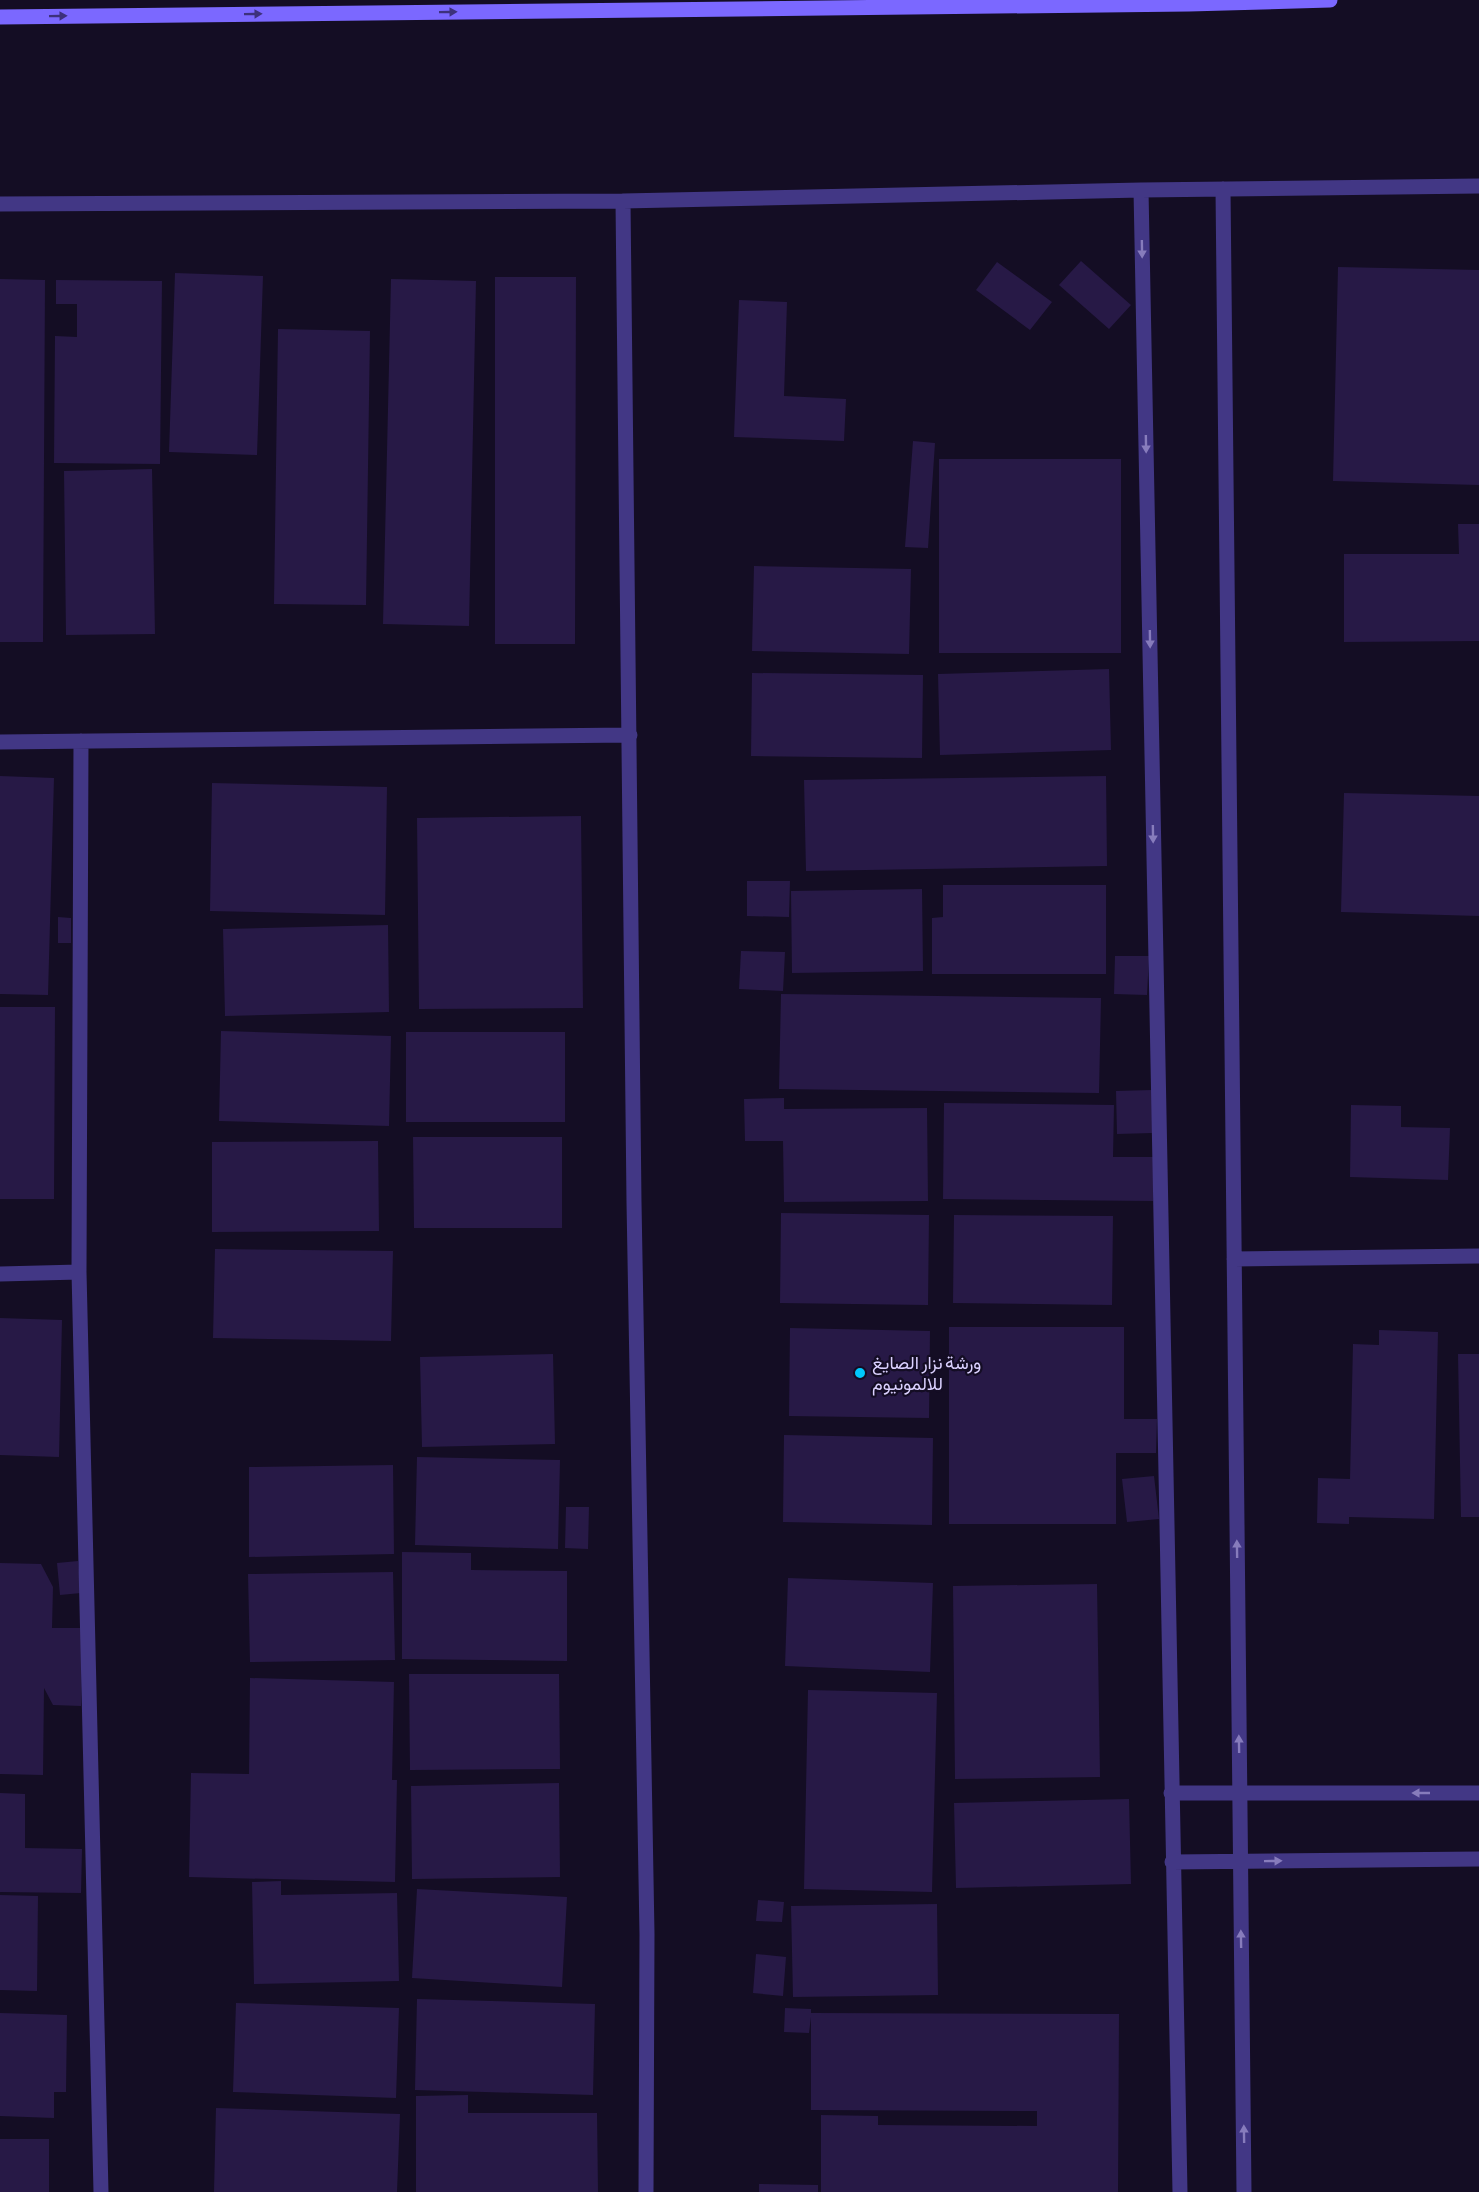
<svg xmlns="http://www.w3.org/2000/svg" width="1479" height="2192" viewBox="0 0 1479 2192" font-family="'Asap Condensed',Vazirmatn,sans-serif">
	<style>
		.building { fill: #271946 }
		.lines { fill: none; stroke-linecap: round; stroke-linejoin: round }
		.street { stroke: #423785; stroke-width: 15 }
		.secondary { stroke: #7b68ff; stroke-width: 15 }
		.oneway { fill: #3d317c }
		.oneway2 { fill: #877cbc }
		.poi-dot { fill: #00c8fc; stroke: #140d24; stroke-width: 2 }
		.labels { text-anchor: middle; stroke-width: 4.5; stroke-linejoin: round; paint-order: stroke }
		.poi-label { font-size: 18px; fill: #dbd1ff; stroke: #140d24; text-anchor: start }
	</style>
	<rect width="100%" height="100%" fill="#140d24"/>
	<path class="building" d="M1081,261L1131,305L1109,329L1059,285Z
		M997,262L1052,302L1030,330L976,290Z
		M1338,267L1479,270V485L1333,481Z
		M175,273L263,276L257,455L169,452Z
		M495,277H576L575,644H495Z
		M0,279L45,280L43,642H0Z
		M391,279L476,281L469,626L383,624Z
		M56,280L162,281L160,464L54,463L55,336L77,337V304H56Z
		M739,300L787,302L784,396L846,399L844,441L734,437Z
		M278,329L370,331L366,605L274,604Z
		M913,441L935,443L928,548L905,547Z
		M939,459H1121V653H939Z
		M152,469L155,634L66,635L64,471Z
		M1458,524H1479V641L1344,642V554H1459Z
		M754,566L911,569L909,654L752,651Z
		M1109,669L1111,750L940,755L938,674Z
		M752,673L923,675L922,758L751,756Z
		M0,776L54,778L48,995L0,994Z
		M1106,776L1107,866L806,871L804,780Z
		M212,783L387,787L385,915L210,911Z
		M1344,793L1479,796V916L1341,912Z
		M581,816L583,1008L419,1009L417,818Z
		M747,881H790L789,917L747,916Z
		M943,885H1106V974H932V918L943,917Z
		M922,889L923,971L792,973L791,891Z
		M58,917L71,918V943H58Z
		M388,925L389,1012L225,1016L223,929Z
		M741,951L785,952L783,991L739,989Z
		M1115,956H1149L1147,995L1114,994Z
		M781,994L1101,998L1099,1093L779,1089Z
		M0,1007H55L54,1199H0Z
		M221,1031L391,1036L389,1126L219,1121Z
		M406,1032H565V1122H406Z
		M1152,1090V1133L1117,1134L1116,1091Z
		M784,1098V1109L927,1108L928,1201L784,1202L783,1141H745L744,1099Z
		M944,1103L1114,1105L1113,1157H1153V1201L943,1199Z
		M1351,1105L1401,1106V1127L1450,1128L1448,1180L1350,1177Z
		M413,1137H562V1228H414Z
		M378,1141L379,1231L212,1232V1142Z
		M781,1213L929,1215L928,1305L780,1303Z
		M954,1215L1113,1216L1112,1305L953,1303Z
		M215,1249L393,1251L391,1341L213,1338Z
		M0,1318L62,1320L59,1457L0,1455Z
		M949,1327H1124V1419H1157L1156,1453H1116V1524H949Z
		M790,1328L930,1331L929,1418L789,1416Z
		M1379,1330L1438,1332L1434,1519L1349,1517V1524L1317,1523L1318,1478L1350,1479L1353,1344L1379,1345Z
		M553,1354L555,1444L422,1447L420,1357Z
		M1458,1354H1479V1517H1461Z
		M784,1435L933,1438L932,1525L783,1522Z
		M417,1457L560,1460L558,1549L415,1545Z
		M393,1465L394,1554L249,1557V1467Z
		M1154,1476L1159,1519L1127,1522L1122,1479Z
		M566,1507H589L588,1549L565,1548Z
		M402,1552L471,1553V1570L567,1571V1661L402,1659Z
		M78,1561L81,1593L60,1595L57,1563Z
		M0,1563L41,1564L53,1587L52,1628H82L81,1706L53,1705L44,1688L43,1775L0,1774Z
		M393,1572L395,1660L250,1662L248,1574Z
		M788,1578L933,1583L930,1672L785,1666Z
		M1097,1584L1100,1777L955,1779L953,1586Z
		M409,1674H559L560,1769L410,1770Z
		M250,1678L394,1682L392,1780H397L395,1882L189,1877L191,1773L249,1774Z
		M808,1690L937,1693L932,1892L804,1889Z
		M559,1783L560,1877L412,1879L411,1786Z
		M0,1793L25,1794V1848L82,1849L81,1893L0,1892Z
		M1129,1799L1131,1884L956,1888L954,1803Z
		M281,1881V1895L397,1893L399,1981L254,1984L252,1882Z
		M417,1889L567,1897L562,1987L412,1978Z
		M0,1895L38,1896L37,1991L0,1990Z
		M758,1900L784,1902L782,1922L756,1921Z
		M937,1904L938,1995L793,1997L791,1906Z
		M756,1954L786,1957L783,1996L753,1993Z
		M417,1999L595,2004L593,2095L415,2090Z
		M236,2003L399,2008L396,2098L233,2092Z
		M785,2008L811,2009V2013L1119,2014L1118,2192H821V2115L878,2116V2125L1037,2126V2111L811,2110V2017L809,2033L784,2032Z
		M0,2013L67,2015L66,2092H54V2118L0,2116Z
		M468,2095V2113H597L598,2192H416V2096Z
		M216,2108L400,2114L397,2192H214Z
		M0,2139H49V2192H0Z
		M759,2184L818,2185V2192H759Z"/>
	<g class="lines">
		<path class="street" d="M1223,189L1244,2192
			M1141,190L1180,2192
			M623,201L634,1202L647,1934L646,2192
			M0,204L623,201L1141,190L1479,186
			M81,741L79,1272L101,2192
			M0,742L630,735
			M1234,1259L1479,1256
			M0,1274L79,1272
			M1171,1793H1479
			M1172,1862L1479,1859"/>
		<path class="secondary" d="M0,17L1189,4L1330,0"/>
	</g>
	<defs><path id="oneway-solid" d="M-6-.8H1V-3.2L6.5 0L1 3.2V.8H-6Z" transform="scale(1.5)"/></defs>
	<g class="oneway">
		<use href="#oneway-solid" transform="translate(448 12) rotate(-1)"/>
		<use href="#oneway-solid" transform="translate(253 14) rotate(-1)"/>
		<use href="#oneway-solid" transform="translate(58 16) rotate(-1)"/>
	</g>
	<g class="oneway2">
		<use href="#oneway-solid" transform="translate(1142 249) rotate(89)"/>
		<use href="#oneway-solid" transform="translate(1146 444) rotate(89)"/>
		<use href="#oneway-solid" transform="translate(1150 639) rotate(89)"/>
		<use href="#oneway-solid" transform="translate(1153 834) rotate(89)"/>
		<use href="#oneway-solid" transform="translate(1237 1549) rotate(-91)"/>
		<use href="#oneway-solid" transform="translate(1239 1744) rotate(-91)"/>
		<use href="#oneway-solid" transform="translate(1421 1793) rotate(-180)"/>
		<use href="#oneway-solid" transform="translate(1273 1861) rotate(-1)"/>
		<use href="#oneway-solid" transform="translate(1241 1939) rotate(-91)"/>
		<use href="#oneway-solid" transform="translate(1244 2134) rotate(-91)"/>
	</g>
	<circle class="poi-dot" cx="860" cy="1373" r="6"/>
	<g class="labels">
		<g class="poi-label">
			<text x="872" y="1369">ورشة نزار الصايغ<tspan x="872" dy="21">للالمونيوم</tspan></text>
		</g>
	</g>
</svg>
